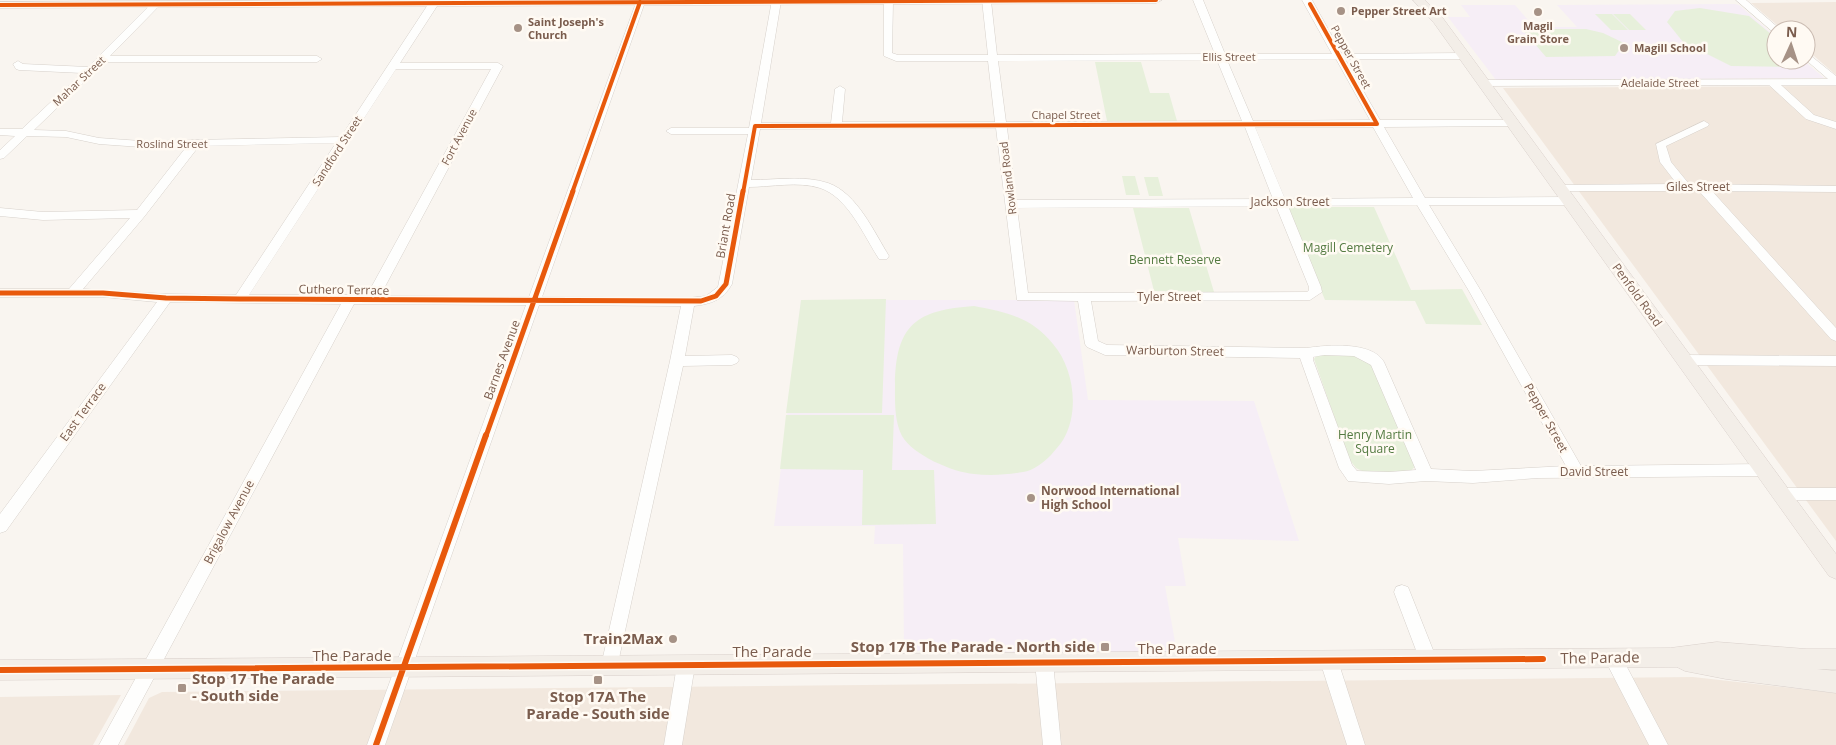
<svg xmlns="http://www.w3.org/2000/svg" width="1836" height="745" viewBox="0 0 1836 745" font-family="'Open Sans',sans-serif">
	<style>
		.residential { fill: #f2e8de }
		.education { fill: #f6eef6 }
		.green { fill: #e7f0db }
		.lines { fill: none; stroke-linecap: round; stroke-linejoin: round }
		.minor-casing { stroke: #d7d1cb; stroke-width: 1 }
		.major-casing { stroke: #dad1cc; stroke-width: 1 }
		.minor { fill: #fefefd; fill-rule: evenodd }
		.major { fill: #f3eee8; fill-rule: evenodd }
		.cycleway-far2-casing { stroke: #fffaf3; stroke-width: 6 }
		.cycleway-far1-casing { stroke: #fffaf3; stroke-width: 8 }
		.cycleway-casing { stroke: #fffaf3; stroke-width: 9 }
		.cycleway-far2 { stroke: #e8590c; stroke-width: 4 }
		.cycleway-far1 { stroke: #e8590c; stroke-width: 5 }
		.cycleway { stroke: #e8590c; stroke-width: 6 }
		.poi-dot { fill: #a69286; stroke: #fffaf3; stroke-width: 2 }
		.labels { text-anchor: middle; stroke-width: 5; stroke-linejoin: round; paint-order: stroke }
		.far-poi-label { font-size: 11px; font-weight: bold; fill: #7a5c4d; stroke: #fffaf3; text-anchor: start }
		.far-street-label { font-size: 11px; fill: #7a5c4d; stroke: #fffaf3 }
		.street-label { font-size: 12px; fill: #7a5c4d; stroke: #fffaf3 }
		.park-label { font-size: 12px; fill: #537a41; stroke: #fffaf3 }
		.poi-label { font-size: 12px; font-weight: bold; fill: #7a5c4d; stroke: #fffaf3; text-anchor: start }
		.near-poi-label { font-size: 15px; font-weight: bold; fill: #7a5c4d; stroke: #fffaf3; text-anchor: end }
		.near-street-label { font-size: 15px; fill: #7a5c4d; stroke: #fffaf3 }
	</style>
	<rect width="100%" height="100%" fill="#f9f5f0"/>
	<path class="residential" d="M1836,2V75L1806,49V30H1783L1751,3Z
		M1836,86V541L1503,88Z
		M1693,677L1836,693V745H124L149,698L162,692Z
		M121,695L93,745H0V697Z"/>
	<path class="education" d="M1734,4L1739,5L1776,37V60H1803L1824,78L1496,80L1448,17H1470L1461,5H1515L1534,27H1577L1557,5Z
		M801,300H1074L1088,400L1254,401L1299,541L1178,538L1186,586H1165L1177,653L904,651L903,544H874L875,526H774Z"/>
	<path class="green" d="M1700,8L1749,16L1776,38V60H1790L1789,67L1731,66L1683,42L1667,22L1675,11Z
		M1595,14H1612L1628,30H1611Z
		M1613,14H1630L1646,30H1629Z
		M1522,29H1586L1603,33L1624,43L1615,56L1546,57Z
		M1095,62H1141L1150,93H1169L1177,121H1107Z
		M1122,176H1135L1140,195H1126Z
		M1144,177H1158L1163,196H1149Z
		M1287,207H1374L1411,290L1462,289L1482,325L1426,324L1415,301L1325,300Z
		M1133,208H1189L1214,292L1154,291Z
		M886,299L882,413H786L801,300Z
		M974,306C1006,312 1031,317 1053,344C1074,368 1080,412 1063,440C1060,445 1055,450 1051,455C1044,462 1033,471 1023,472C1007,475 989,476 974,474C952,472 913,455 902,436C894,421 895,400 895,384C896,324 917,310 974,306Z
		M1324,355H1360L1372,363L1417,465L1408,473H1366L1356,468L1349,459L1314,359L1316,356Z
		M786,415H894L892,470H934L936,524L862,525L863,470L780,469Z"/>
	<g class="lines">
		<defs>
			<path id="minor" d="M434,0L439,3L400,63H498L503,66L380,296L529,297L637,0H643L645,2L542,297L688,298L706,296L718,287L748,134H671L666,131L671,128H749L772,0L781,1L761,123H831L835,89L840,86L845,89L842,122H995L988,61H896L884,56V0L893,1L892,53L898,55H988L982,0L991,1L997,55L1215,54L1193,0H1203L1225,54H1332L1302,0H1312L1342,54L1464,53L1469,56L1464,59H1345L1380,120H1512L1517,123L1512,126L1384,127L1425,198L1569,197L1575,201L1569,205H1429L1481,291L1581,466L1764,464L1769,466L1771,470L1769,474L1764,476L1538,478L1473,483L1426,481L1389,484L1348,481L1339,468L1300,358L1105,355L1087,347L1085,344L1078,301L1017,300L996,128L760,129L751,180C776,180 804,175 828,183C857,193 874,232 889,256L887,259H879C864,236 848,197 820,188C798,181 771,187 749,187L732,284C723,300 711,304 694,306L685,356L732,355L737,357L739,360L737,363L732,365L683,366L616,672L610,674L604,672L601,666L670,361L681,306L539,305L385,745H367L526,305L354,304L118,745H99L341,304L170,302L6,531L0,533V514L157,302L103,297H0V289H69L130,218L43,220L0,216V208L43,212L137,210L187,146L141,147L99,144L66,137L27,136L4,158L0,159V150L15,136L0,135V129H22L82,73L19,70L16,69L13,64L18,61L23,64L88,67L153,2H159V6L110,56H317L322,59L317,62H105L34,130L66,131L99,138L141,141L341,137L429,3ZM1336,59L1370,120L1253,121L1227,60ZM1217,60L1242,121L1006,122L998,61ZM396,69H491L367,295H249ZM1245,127L1273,199L1016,200L1007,128ZM1255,127H1373L1413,198L1285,199ZM336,143L236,295L166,294L83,289L144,217L199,146ZM1417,205L1469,291L1566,466L1473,471L1431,469L1384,362C1372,341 1327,345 1307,348L1107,345L1098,341L1091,301L1310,300L1322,292L1321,287L1288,206ZM1276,206L1309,287V290L1307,292L1028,293L1017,208ZM1324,355L1354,356L1371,365L1416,470L1389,472L1357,471L1352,465L1313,360V357Z
				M1736,0H1746L1781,30H1776V33L1773,32Z
				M1806,52L1836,76V85H1781L1814,115L1836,122V129L1806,119L1769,85L1483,86L1478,83L1483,80L1828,79L1806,60Z
				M1704,121L1709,124L1708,126L1666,146L1671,162L1689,184L1836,186V192L1712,191L1836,328V341L1831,339L1699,191H1560L1554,188L1560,185L1677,184L1660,162L1656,144Z
				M1684,355L1836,356V366L1684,365L1679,363L1677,360L1679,357Z
				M1781,488H1836V500H1781L1776,498L1773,494L1776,490Z
				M1402,585L1408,587L1410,592L1437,660L1434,666L1428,668L1422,666L1394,592L1396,587Z
				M1613,650L1619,652L1668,745H1649L1604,658L1607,652Z
				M1329,653L1335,655L1338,661L1365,745H1347L1320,661L1323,655Z
				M1044,654L1050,656L1053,662L1061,745H1043L1035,662L1038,656Z
				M686,657L692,659L695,665L682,745H664L677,665L680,659Z"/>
			<path id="major" d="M354,0H1162L1156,3L0,8V2Z
				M1413,0H1425L1442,17L1836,554V579L1829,576L1434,23Z
				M1717,642L1806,649H1836V669H1817L1836,671V693L1726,679L1685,671L1677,667L0,680V660L1670,648Z"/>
		</defs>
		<use href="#minor" class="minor-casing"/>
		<use href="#major" class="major-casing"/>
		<use href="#minor" class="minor"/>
		<use href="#major" class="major"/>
		<defs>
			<path id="cycleway-far2" d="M0,5L1156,0
				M572,193L640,2
				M743,193L755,126L1377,124L1310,4"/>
			<path id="cycleway-far1" d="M0,293H103L166,298L240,299L701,301L716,296L726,284L743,191
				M486,436L573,191"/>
			<path id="cycleway" d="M0,670L1543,659
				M376,745L486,435"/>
		</defs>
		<use href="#cycleway-far2" class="cycleway-far2-casing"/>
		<use href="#cycleway-far1" class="cycleway-far1-casing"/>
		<use href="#cycleway" class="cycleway-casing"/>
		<use href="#cycleway-far2" class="cycleway-far2"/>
		<use href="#cycleway-far1" class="cycleway-far1"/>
		<use href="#cycleway" class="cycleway"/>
	</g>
	<g class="poi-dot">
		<circle cx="1341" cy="11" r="5"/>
		<circle cx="1538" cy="12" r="5"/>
		<circle cx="518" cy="28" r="5"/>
		<circle cx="1624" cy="48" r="5"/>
		<circle cx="1031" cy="498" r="5"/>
		<circle cx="673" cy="639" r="5"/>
		<rect x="1100" y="642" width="10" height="10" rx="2.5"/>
		<rect x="593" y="675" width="10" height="10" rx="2.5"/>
		<rect x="177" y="683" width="10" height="10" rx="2.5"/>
	</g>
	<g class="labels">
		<g class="far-poi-label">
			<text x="1351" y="15">Pepper Street Art</text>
			<text x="528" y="26">Saint Joseph's<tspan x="528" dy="13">Church</tspan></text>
			<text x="1538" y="30" text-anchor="middle">Magil<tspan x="1538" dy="13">Grain Store</tspan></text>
			<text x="1634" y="52">Magill School</text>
		</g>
		<g class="far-street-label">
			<text x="1229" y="61">Ellis Street</text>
			<text transform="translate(1351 57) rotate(61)" y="4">Pepper Street</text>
			<text transform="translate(79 81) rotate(-43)" y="4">Mahar Street</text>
			<text x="1660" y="87">Adelaide Street</text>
			<text x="1066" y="119">Chapel Street</text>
			<text transform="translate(459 137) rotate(-62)" y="4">Fort Avenue</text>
			<text x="172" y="148">Roslind Street</text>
			<text transform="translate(337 151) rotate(-57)" y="4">Sandford Street</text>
			<text transform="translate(1008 178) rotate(-97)" y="4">Rowland Road</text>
		</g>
		<g class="street-label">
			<text x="1698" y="191">Giles Street</text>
			<text x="1290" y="206">Jackson Street</text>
			<text transform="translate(726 226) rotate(-80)" y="4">Briant Road</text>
			<text transform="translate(344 290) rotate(1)" y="4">Cuthero Terrace</text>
			<text transform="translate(1637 295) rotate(54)" y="4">Penfold Road</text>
			<text x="1169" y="301">Tyler Street</text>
			<text transform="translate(1175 351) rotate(1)" y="4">Warburton Street</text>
			<text transform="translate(502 360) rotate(-70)" y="4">Barnes Avenue</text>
			<text transform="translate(83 412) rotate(-54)" y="4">East Terrace</text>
			<text transform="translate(1546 418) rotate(61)" y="4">Pepper Street</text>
			<text x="1594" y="476">David Street</text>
			<text transform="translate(229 522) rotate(-62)" y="4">Brigalow Avenue</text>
		</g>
		<g class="park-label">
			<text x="1348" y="252">Magill Cemetery</text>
			<text x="1175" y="264">Bennett Reserve</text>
			<text x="1375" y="439">Henry Martin<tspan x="1375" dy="14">Square</tspan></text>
		</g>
		<g class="poi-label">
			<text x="1041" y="495">Norwood International<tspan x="1041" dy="14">High School</tspan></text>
		</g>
		<g class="near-poi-label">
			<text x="663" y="644">Train2Max</text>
			<text x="1095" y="652">Stop 17B The Parade - North side</text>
			<text x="192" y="684" text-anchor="start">Stop 17 The Parade<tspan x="192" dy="17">- South side</tspan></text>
			<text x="598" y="702" text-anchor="middle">Stop 17A The<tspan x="598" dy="17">Parade - South side</tspan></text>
		</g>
		<g class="near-street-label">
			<text x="1177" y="654">The Parade</text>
			<text x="772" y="657">The Parade</text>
			<text x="352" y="661">The Parade</text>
			<text transform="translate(1600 658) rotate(-1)" y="5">The Parade</text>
		</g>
	</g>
	<g transform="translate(1791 45) rotate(3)"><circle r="24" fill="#fffaf3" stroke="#cabbb1"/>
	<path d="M0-4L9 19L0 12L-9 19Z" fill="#a69286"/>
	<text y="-8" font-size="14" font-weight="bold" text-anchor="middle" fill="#7a5c4d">N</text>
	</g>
</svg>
